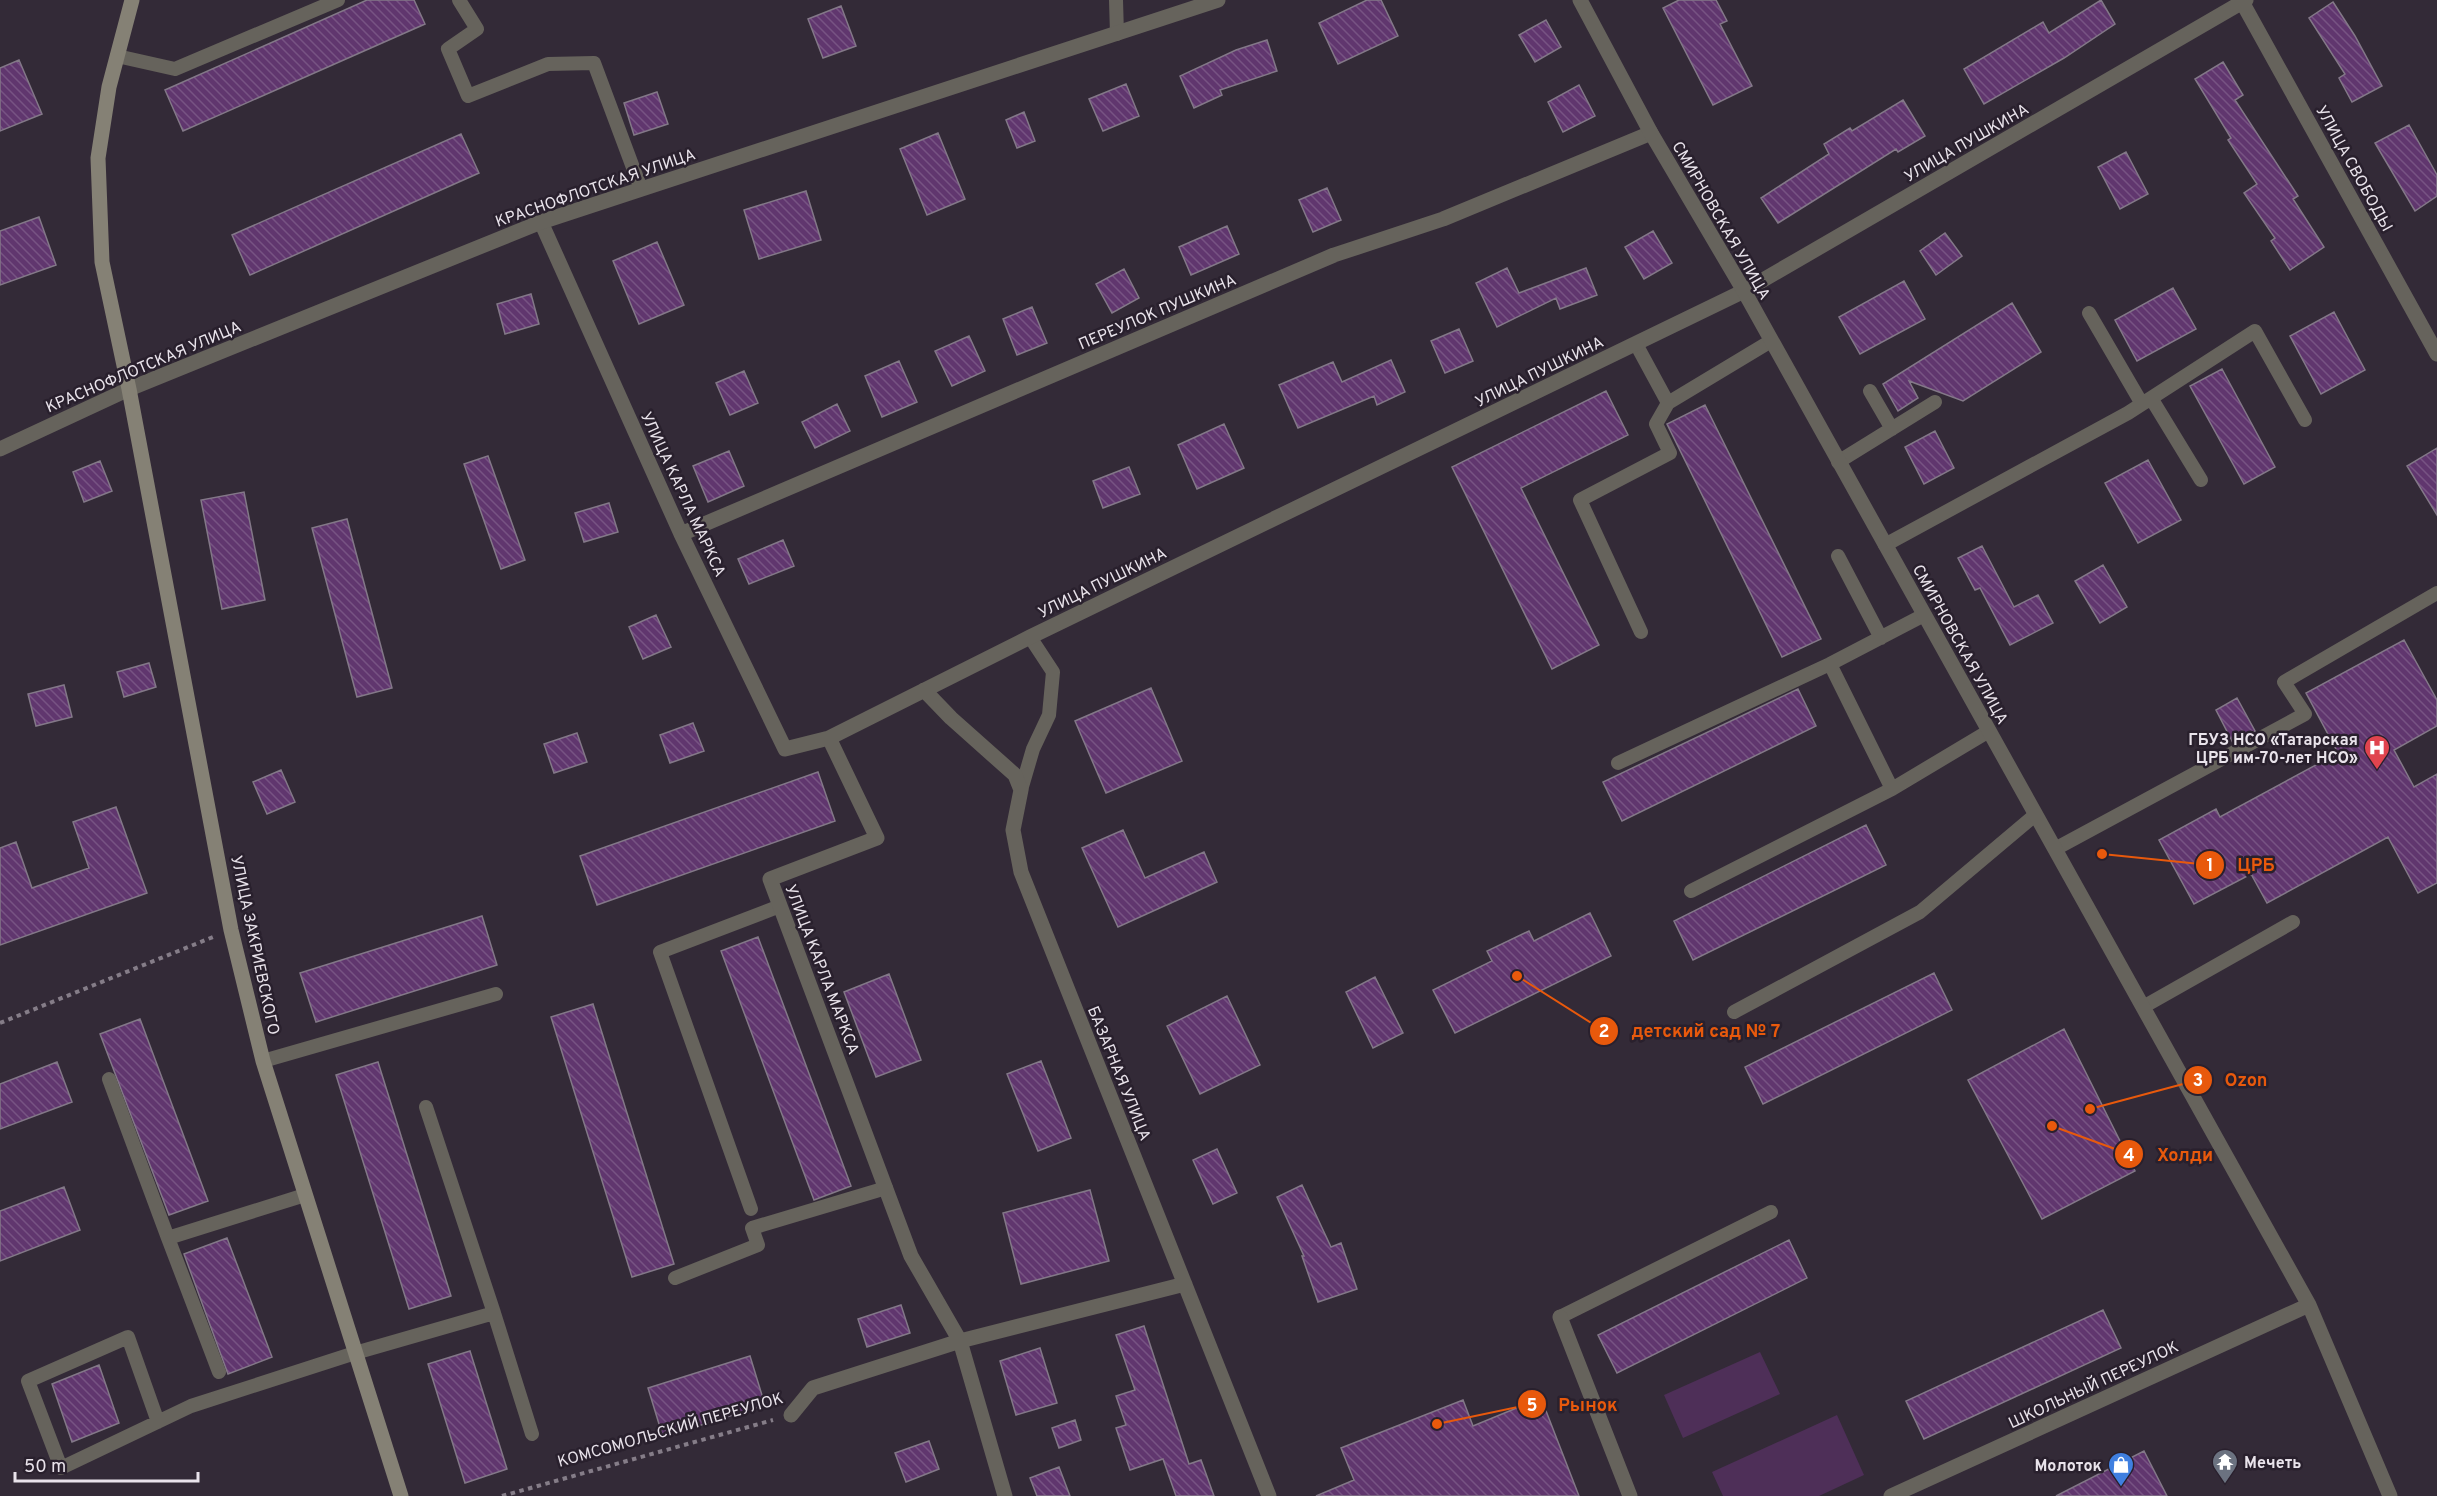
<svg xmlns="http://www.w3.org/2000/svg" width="2437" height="1496" viewBox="0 0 2437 1496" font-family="Overpass,sans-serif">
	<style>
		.pitch { fill: #4e2f58 }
		.building { fill: url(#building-back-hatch); stroke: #837888; stroke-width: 1.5 }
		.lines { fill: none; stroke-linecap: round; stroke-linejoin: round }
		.path { stroke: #857d88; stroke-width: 4; stroke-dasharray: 4.5 4.5; stroke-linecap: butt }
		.service { stroke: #66635c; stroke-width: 14 }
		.minor { stroke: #66635c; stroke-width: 15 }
		.tertiary { stroke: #66635c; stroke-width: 15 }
		.secondary { stroke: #858175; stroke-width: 15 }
		.labels { text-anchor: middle; stroke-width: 5; stroke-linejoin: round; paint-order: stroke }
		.street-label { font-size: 16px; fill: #e9e3eb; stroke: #29202d }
		.poi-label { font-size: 16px; font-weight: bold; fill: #e9e3eb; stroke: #29202d; text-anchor: end }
		.leader { fill: none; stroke: #e8590c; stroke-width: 2 }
		.callout-dot { fill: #e8590c; stroke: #29202d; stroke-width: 2 }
		.mark-label { font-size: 18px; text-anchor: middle; font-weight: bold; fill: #fff }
		.callout-label { font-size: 18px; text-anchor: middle; font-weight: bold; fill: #e8590c; stroke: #29202d; stroke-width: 5; stroke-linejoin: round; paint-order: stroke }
	</style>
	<defs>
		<pattern id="building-back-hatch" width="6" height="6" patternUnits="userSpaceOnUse" patternTransform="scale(1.5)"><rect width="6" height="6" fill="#60366e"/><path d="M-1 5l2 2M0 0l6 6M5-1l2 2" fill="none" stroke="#775383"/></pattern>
	</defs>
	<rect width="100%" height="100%" fill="#332a37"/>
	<path class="pitch" d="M1760,1352L1780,1394L1683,1438L1664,1395Z
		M1837,1415L1864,1475L1819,1496H1723L1712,1472Z"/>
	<path class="building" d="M367,0H414L425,24L183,131L165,90Z
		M1367,0H1381L1398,36L1338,64L1319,23Z
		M1679,0H1716L1727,21L1720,24L1752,86L1713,105L1663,8Z
		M2101,0L2115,24L2064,58L1984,104L1964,69L2043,22L2049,33Z
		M2333,2L2355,36L2382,86L2352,102L2339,78L2345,74L2309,18Z
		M841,6L856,46L823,58L808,19Z
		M1546,20L1561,47L1535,62L1519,35Z
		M1267,40L1277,71L1220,90L1222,95L1194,108L1180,76L1236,50Z
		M19,60L42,114L0,131V68Z
		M2223,62L2243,95L2235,100L2298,196L2293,199L2324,247L2290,270L2271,241L2275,238L2244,193L2257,184L2228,140L2231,138L2195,79Z
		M1126,84L1139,116L1103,131L1089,99Z
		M1579,85L1595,116L1563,132L1548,102Z
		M657,92L668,124L634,135L624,103Z
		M1903,100L1925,136L1898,152L1896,149L1778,223L1761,198L1829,154L1824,144L1850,128L1852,131Z
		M1024,112L1035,141L1017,148L1006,120Z
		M2409,125L2437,175V196L2415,211L2375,143Z
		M938,133L965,199L927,215L900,149Z
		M461,134L479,173L250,275L232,235Z
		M2126,152L2148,194L2120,209L2098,167Z
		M1327,188L1341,220L1313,232L1299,200Z
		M806,191L821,240L759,259L744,210Z
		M39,217L56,265L0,285V231Z
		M1227,226L1239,254L1191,275L1179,247Z
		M1653,231L1672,263L1644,279L1625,247Z
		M1945,233L1962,256L1936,275L1920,251Z
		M657,242L684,305L639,324L613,261Z
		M1507,268L1519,293L1586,268L1597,295L1560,309L1556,298L1497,327L1476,283Z
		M1124,269L1139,298L1112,313L1096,284Z
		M1904,281L1925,319L1860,354L1839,317Z
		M2173,288L2196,329L2137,361L2115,320Z
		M531,294L539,324L505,334L497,304Z
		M2012,303L2041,352L1963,401L1909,381L1918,398L1898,411L1883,384Z
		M1032,307L1047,343L1017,355L1003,319Z
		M2334,312L2365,370L2321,394L2290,336Z
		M1459,329L1473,361L1445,373L1431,341Z
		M969,336L985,371L952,386L935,351Z
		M1391,360L1405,392L1377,405L1374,396L1298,428L1279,385L1333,362L1342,382Z
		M899,361L917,402L882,417L865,376Z
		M2222,369L2275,467L2244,484L2190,386Z
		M744,371L758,403L730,415L716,383Z
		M1606,391L1628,435L1521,488L1599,645L1552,669L1452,467Z
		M837,404L850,431L815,448L802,422Z
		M1705,405L1821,639L1782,657L1667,424Z
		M1224,424L1244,468L1197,489L1178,445Z
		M1935,431L1954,468L1924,484L1905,447Z
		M2437,448V515L2407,466Z
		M729,451L744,486L708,502L693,466Z
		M488,456L525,560L501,569L464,464Z
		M2148,460L2181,520L2138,543L2105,483Z
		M100,461L112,491L84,502L73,472Z
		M1129,467L1140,494L1103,508L1093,481Z
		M244,492L265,600L222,609L201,500Z
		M609,503L618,532L584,542L575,513Z
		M347,519L392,688L357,697L312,528Z
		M783,540L794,566L749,584L738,559Z
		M1982,546L2014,607L2038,595L2053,623L2010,645L1980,588L1975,590L1958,558Z
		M2103,565L2127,607L2100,623L2075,581Z
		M656,615L671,647L643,659L629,627Z
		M2404,640L2437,700V726L2394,750L2414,787L2437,774V883L2418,893L2388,837L2267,903L2251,874L2194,904L2159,840L2216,809L2220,817L2338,753L2306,693Z
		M149,663L156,687L124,697L117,672Z
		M64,685L72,717L36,726L28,694Z
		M1151,688L1182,761L1106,793L1075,721Z
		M1798,689L1816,726L1622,821L1603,782Z
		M2237,698L2255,731L2233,743L2216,710Z
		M693,723L704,751L670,763L660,735Z
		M577,733L587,762L554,773L544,744Z
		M281,770L295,802L267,814L253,782Z
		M818,772L835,821L597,905L580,856Z
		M116,807L147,893L0,945V848L16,842L32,888L89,868L73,822Z
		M1866,825L1886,865L1693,960L1674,921Z
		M1123,830L1145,878L1204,852L1217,882L1118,927L1082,848Z
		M1590,913L1611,956L1455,1033L1433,990L1492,961L1487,951L1529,931L1534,941Z
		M482,916L497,965L316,1022L300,973Z
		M758,937L851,1186L814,1200L721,951Z
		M1934,973L1952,1010L1763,1104L1745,1067Z
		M889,974L921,1060L876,1077L844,992Z
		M1375,977L1403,1033L1373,1048L1346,992Z
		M1227,996L1260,1065L1200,1094L1167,1026Z
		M593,1004L674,1264L632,1277L551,1017Z
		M140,1019L208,1201L169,1215L100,1034Z
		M2064,1029L2135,1171L2042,1219L1968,1080Z
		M1041,1061L1071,1138L1038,1151L1007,1074Z
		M57,1062L72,1102L0,1129V1084Z
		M378,1062L451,1296L409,1309L336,1075Z
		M1217,1149L1237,1193L1213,1204L1193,1160Z
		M1302,1185L1331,1247L1341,1243L1357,1289L1318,1302L1302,1256H1304L1277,1197Z
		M64,1187L80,1230L0,1261V1211Z
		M1090,1190L1109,1261L1021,1284L1003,1213Z
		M227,1238L272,1357L228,1374L184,1254Z
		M1789,1240L1807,1278L1617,1373L1598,1335Z
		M901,1305L910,1333L867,1347L858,1319Z
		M2103,1310L2121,1348L1924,1439L1906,1401Z
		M1144,1326L1189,1464L1201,1460L1214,1496H1176L1163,1459L1130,1470L1116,1428L1126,1425L1116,1396L1135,1390L1116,1335Z
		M1040,1348L1057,1403L1016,1415L1000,1361Z
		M470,1351L507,1469L465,1483L428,1364Z
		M750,1356L765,1405L663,1437L648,1388Z
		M99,1365L119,1423L72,1442L52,1384Z
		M1541,1398L1579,1496H1316L1354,1480L1341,1448L1463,1400L1473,1426Z
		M1075,1420L1081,1440L1059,1448L1052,1428Z
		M929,1441L939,1469L906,1482L895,1453Z
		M2144,1451L2167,1496H2056Z
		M1059,1467L1070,1496H1037L1030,1478Z"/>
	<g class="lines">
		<path class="path" d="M0,1023L213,937
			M502,1496L773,1420"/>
		<path class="service" d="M459,0L477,29L448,49L468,96L548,64L594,63L641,189
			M1116,0L1117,34
			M117,56L175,69L338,0
			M2089,313L2142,404
			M1636,344L1668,403L1771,341
			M1870,391L1892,429
			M2151,398L2201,480
			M1838,462L1935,402
			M1885,545L2128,413L2255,331L2305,420
			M1838,556L1881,638
			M1924,615L1830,664L1892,789L1989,731
			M1641,632L1580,500L1670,453L1656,424L1668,403
			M1618,763L1830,664
			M1021,790L1033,749L1049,715L1053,672L1030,637
			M2055,849L2305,714L2284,682L2437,593
			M1691,891L1892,789
			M2143,1007L2293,922
			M1734,1012L1920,912L2035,815
			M263,1061L496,994
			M109,1079L168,1238L305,1195
			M426,1107L494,1313
			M751,1209L660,952L780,906
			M168,1238L219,1372
			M675,1278L758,1245L752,1228L886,1188
			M1560,1317L1771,1212
			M158,1422L128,1337L28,1381L61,1468L191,1406L355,1353L494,1313L532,1434"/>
		<path class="minor" d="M2241,0L2437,354
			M541,222L681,534L785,749L829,738L877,838L770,879L911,1256L960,1341L1005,1496
			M681,534L1334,255L1443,219L1651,133
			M924,690L951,718L1015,775L1021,790L1013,830L1021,872L1269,1496
			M829,738L1030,637L1744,291L2246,0
			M1560,1317L1630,1496
			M791,1415L813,1388L960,1341L1185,1284"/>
		<path class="tertiary" d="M1580,0L1651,133L1744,291L2309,1305L2390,1496
			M0,449L129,389L541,222L1218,0
			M1891,1496L2309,1305"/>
		<path class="secondary" d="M132,0L109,87L98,158L102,262L129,389L231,930L263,1061L401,1496"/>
	</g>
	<defs>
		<symbol id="hospital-pin" viewBox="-11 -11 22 30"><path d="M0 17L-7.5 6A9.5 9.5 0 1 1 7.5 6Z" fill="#e0444e" stroke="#29202d"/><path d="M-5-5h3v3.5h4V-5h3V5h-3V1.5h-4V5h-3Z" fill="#fff"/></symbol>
		<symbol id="temple-pin" viewBox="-11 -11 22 30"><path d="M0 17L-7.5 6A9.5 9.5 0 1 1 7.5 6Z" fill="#6b7280" stroke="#29202d"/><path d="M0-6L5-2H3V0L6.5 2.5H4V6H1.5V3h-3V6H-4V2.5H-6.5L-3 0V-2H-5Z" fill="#fff"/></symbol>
		<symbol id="shop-pin" viewBox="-11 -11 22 30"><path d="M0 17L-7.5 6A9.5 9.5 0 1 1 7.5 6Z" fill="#3f7fe0" stroke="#29202d"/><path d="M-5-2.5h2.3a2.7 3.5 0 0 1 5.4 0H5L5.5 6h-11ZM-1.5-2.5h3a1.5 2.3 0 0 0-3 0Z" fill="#fff"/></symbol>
	</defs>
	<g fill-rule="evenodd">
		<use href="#hospital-pin" x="2362" y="733" width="30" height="40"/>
		<use href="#temple-pin" x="2210" y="1447" width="30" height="40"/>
		<use href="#shop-pin" x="2106" y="1450" width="30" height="40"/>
	</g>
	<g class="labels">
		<g class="street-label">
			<text transform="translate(1966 142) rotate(-30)" y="6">УЛИЦА ПУШКИНА</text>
			<text transform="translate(2355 168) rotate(61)" y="6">УЛИЦА СВОБОДЫ</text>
			<text transform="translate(595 187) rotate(-19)" y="6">КРАСНОФЛОТСКАЯ УЛИЦА</text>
			<text transform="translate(1722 220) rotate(60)" y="6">СМИРНОВСКАЯ УЛИЦА</text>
			<text transform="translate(1157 311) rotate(-23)" y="6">ПЕРЕУЛОК ПУШКИНА</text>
			<text transform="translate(143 366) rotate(-23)" y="6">КРАСНОФЛОТСКАЯ УЛИЦА</text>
			<text transform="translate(1539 371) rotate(-26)" y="6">УЛИЦА ПУШКИНА</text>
			<text transform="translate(684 494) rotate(65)" y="6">УЛИЦА КАРЛА МАРКСА</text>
			<text transform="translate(1102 582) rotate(-26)" y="6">УЛИЦА ПУШКИНА</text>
			<text transform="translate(1961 644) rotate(61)" y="6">СМИРНОВСКАЯ УЛИЦА</text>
			<text transform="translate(256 945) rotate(78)" y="6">УЛИЦА ЗАКРИЕВСКОГО</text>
			<text transform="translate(823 969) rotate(69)" y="6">УЛИЦА КАРЛА МАРКСА</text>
			<text transform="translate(1120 1073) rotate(68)" y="6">БАЗАРНАЯ УЛИЦА</text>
			<text transform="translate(2093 1384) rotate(-25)" y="6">ШКОЛЬНЫЙ ПЕРЕУЛОК</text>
			<text transform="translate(670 1429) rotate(-16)" y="6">КОМСОМОЛЬСКИЙ ПЕРЕУЛОК</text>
		</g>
		<g class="poi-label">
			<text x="2358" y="745">ГБУЗ НСО «Татарская<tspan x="2358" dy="18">ЦРБ им-70-лет НСО»</tspan></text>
			<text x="2244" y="1468" text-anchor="start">Мечеть</text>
			<text x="2102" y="1471">Молоток</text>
		</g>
	</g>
	<path class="leader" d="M2102 854L2210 865M1517 976L1604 1031M2090 1109L2198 1080M2052 1126L2129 1154M1437 1424L1532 1404"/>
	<g class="callout-dot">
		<circle cx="2102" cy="854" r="6"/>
		<circle cx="1517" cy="976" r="6"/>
		<circle cx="2090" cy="1109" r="6"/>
		<circle cx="2052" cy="1126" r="6"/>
		<circle cx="1437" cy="1424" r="6"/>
		<circle cx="2210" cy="865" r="15"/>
		<circle cx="1604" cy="1031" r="15"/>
		<circle cx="2198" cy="1080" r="15"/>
		<circle cx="2129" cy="1154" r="15"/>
		<circle cx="1532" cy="1404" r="15"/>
	</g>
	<g class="mark-label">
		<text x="2210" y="871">1</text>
		<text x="1604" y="1037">2</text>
		<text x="2198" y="1086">3</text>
		<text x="2129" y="1161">4</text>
		<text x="1532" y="1411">5</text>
	</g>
	<g class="callout-label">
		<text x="2256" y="871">ЦРБ</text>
		<text x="1706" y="1037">детский сад № 7</text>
		<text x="2246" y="1086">Ozon</text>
		<text x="2185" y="1161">Холди</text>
		<text x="1588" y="1411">Рынок</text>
	</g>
	<path d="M15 1472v9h183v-9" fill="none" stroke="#e9e3eb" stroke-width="3"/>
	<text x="24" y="1472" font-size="18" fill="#e9e3eb" stroke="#29202d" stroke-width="4.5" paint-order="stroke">50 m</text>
</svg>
